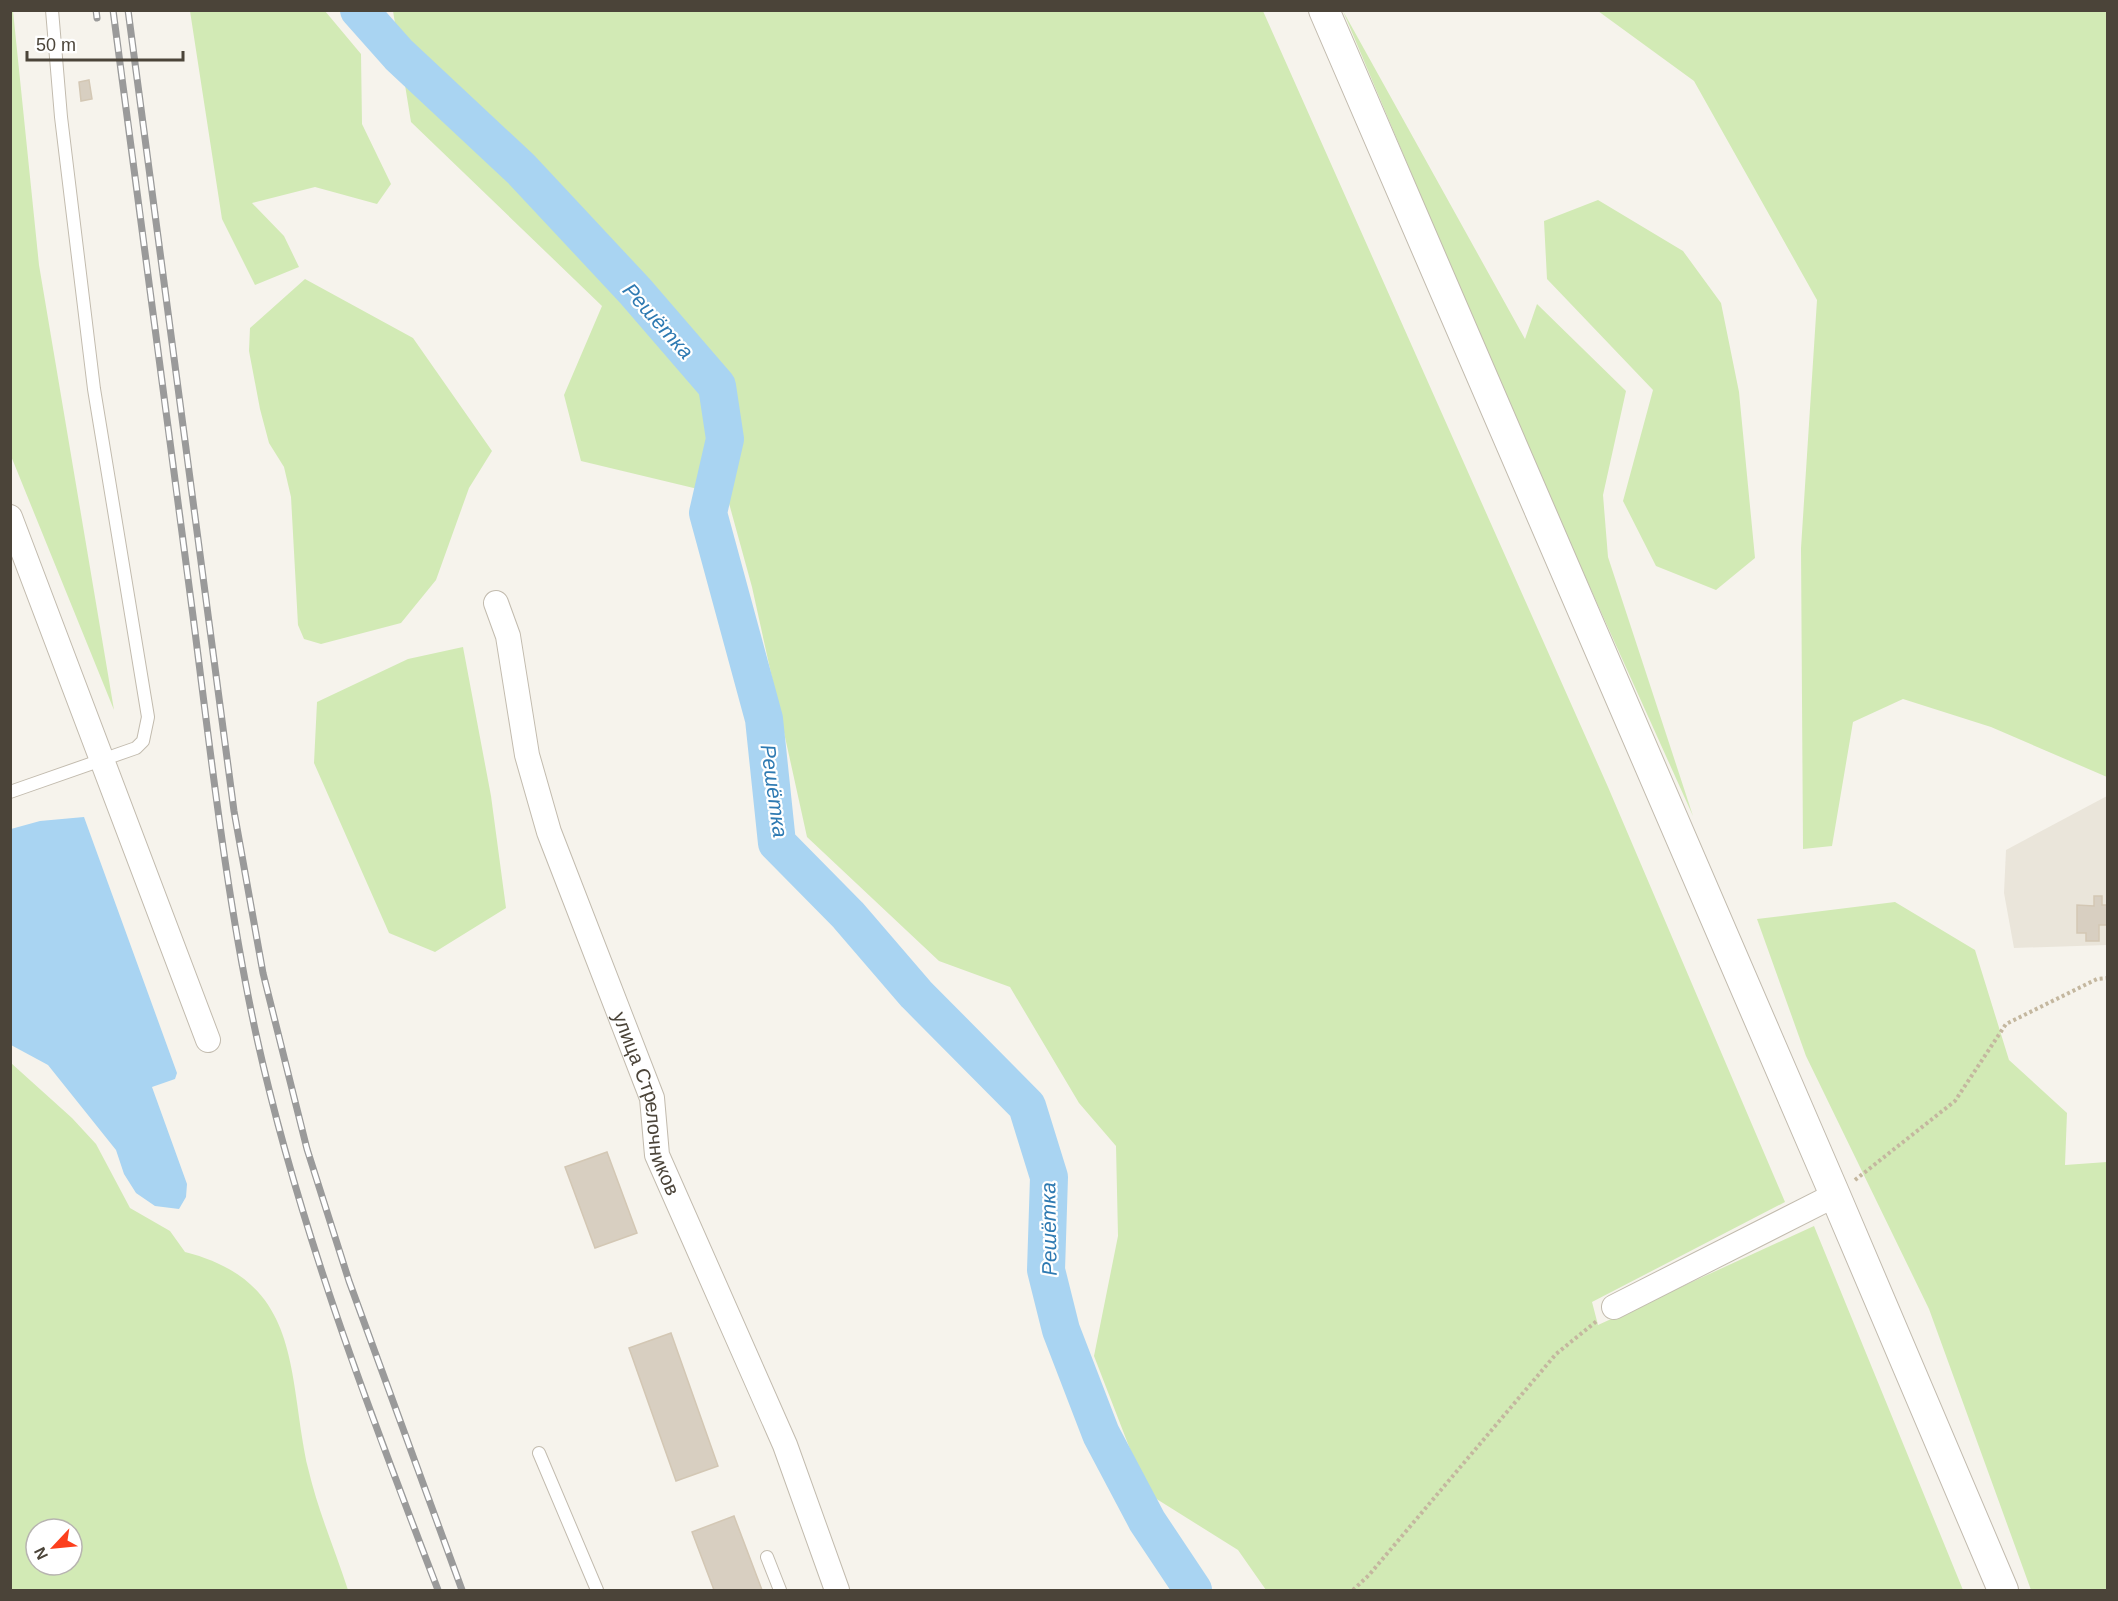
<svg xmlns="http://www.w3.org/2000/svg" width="2118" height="1601" viewBox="0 0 2118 1601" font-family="Arial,sans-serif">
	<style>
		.residential { fill: #eae5da }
		.green { fill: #d2eab5; fill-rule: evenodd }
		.water { fill: #a9d4f2 }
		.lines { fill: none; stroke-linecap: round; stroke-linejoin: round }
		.river { stroke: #a9d4f2; stroke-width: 38 }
		.building { fill: #d8cfc1; stroke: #d3c7b4; stroke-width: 1.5 }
		.service-casing { stroke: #c2bbae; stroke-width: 14 }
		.minor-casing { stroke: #c2bbae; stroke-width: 26 }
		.tertiary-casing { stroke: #c2bbae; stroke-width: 32 }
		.path { stroke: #c4b79f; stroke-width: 4; stroke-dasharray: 3 3; stroke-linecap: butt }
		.service { stroke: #fff; stroke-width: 12 }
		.minor { stroke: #fff; stroke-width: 24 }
		.tertiary { stroke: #fff; stroke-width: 30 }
		.rail-casing { stroke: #9a9a9a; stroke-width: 7 }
		.rail { stroke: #fff; stroke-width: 4.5; stroke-dasharray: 14; stroke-linecap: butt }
		.labels { text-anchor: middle; stroke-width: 4.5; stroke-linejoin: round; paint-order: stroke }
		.street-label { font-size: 20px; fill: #4b4439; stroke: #fff }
		.water-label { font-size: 21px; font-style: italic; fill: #2e7ab2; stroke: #fff }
	</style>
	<rect width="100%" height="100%" fill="#f6f3ec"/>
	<path class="residential" d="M2107,796V945L2014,948L2004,893L2006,850Z"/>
	<path class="green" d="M10,11H13L39,265L114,710L11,456Z
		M190,11H325L361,54L362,124L391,184L377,204L315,187L252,203L284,236L299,267L255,285L222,219Z
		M393,11H1263L1608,787L1785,1202L1592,1302L1598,1325L1814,1226L1963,1590H1266L1238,1550L1147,1493L1094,1356L1118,1236L1116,1146L1079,1103L1010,987L939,961L807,837L752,587L727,496L581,461L564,395L602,306L411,122Z
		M1343,11L1525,339L1537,304L1626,391L1603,495L1608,557L1693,816L1523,439Z
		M1598,11H2107V777L1991,727L1903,699L1853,722L1832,846L1803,849L1801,548L1817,300L1694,81Z
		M1598,200L1683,251L1721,303L1739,392L1755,558L1716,590L1656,566L1623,501L1653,390L1547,279L1544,221Z
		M305,279L413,338L492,451L469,488L436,580L401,623L321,644L304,639L298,625L291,497L284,467L269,443L260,409L249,351L250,328Z
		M463,647L491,796L506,908L435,952L389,933L314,763L317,702L408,659Z
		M1895,902L1975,950L2009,1060L2067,1113L2065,1165L2107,1162V1590H2031L1929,1309L1806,1056L1757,919Z
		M11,1063L72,1118L96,1144L130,1208L170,1231L185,1252C303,1282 287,1372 308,1468C318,1511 335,1550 348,1590H11ZM36,1529H72V1565H36Z"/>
	<path class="water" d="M84,817L177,1073L175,1079L152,1087L187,1184L186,1197L179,1209L155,1206L136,1193L124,1174L116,1150L48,1065L11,1045V829L40,821Z"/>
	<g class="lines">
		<path class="river" d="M359,10L399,55L521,169L635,291L717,386L725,439L708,513L764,719L777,843L848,915L916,994L1027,1106L1049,1177L1046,1270L1061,1330L1101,1434L1147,1521L1193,1590"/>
	</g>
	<path class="building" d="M89,80L92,99L81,101L79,82Z
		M2094,896H2102V905H2107V925H2099V941H2086V933H2077V905L2094,906Z
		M607,1152L637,1233L595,1248L565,1167Z
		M671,1333L718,1466L676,1481L629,1348Z
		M734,1516L762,1590H714L692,1532Z"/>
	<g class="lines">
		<defs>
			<path id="service" d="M10,792L136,748L143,741L148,717L94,389L61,117L52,10
				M539,1453L597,1590
				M767,1557L780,1590"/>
			<g id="minor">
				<path d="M10,517L208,1040"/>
				<path id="s1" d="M496,603L508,636L527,755L549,832L652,1098L657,1155L785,1445L837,1590"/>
				<path d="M1614,1307L1835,1195"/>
			</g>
			<path id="tertiary" d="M1324,10L1835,1195L2003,1590"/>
		</defs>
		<use href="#service" class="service-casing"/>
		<use href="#minor" class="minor-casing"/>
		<use href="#tertiary" class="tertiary-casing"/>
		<path class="path" d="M1855,1180L1955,1101L2006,1024L2097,979L2108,978
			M1353,1590L1369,1575L1556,1354L1598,1320"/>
		<use href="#service" class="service"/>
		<use href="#minor" class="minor"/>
		<use href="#tertiary" class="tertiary"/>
		<defs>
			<path id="rail" d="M96,10L97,18
				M113,10C140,212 166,414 193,616C211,755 226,896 256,1034C298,1225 368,1408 438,1590
				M128,10L234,811L263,973L307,1149L349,1281L462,1590"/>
		</defs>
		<use href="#rail" class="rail-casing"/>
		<use href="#rail" class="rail"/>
	</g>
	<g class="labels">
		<g class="street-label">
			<text dy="7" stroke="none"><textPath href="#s1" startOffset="525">улица Стрелочников</textPath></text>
		</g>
		<g class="water-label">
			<text transform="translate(658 321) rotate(48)" y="7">Решётка</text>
			<text transform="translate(774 791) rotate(82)" y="7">Решётка</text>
			<text transform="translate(1049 1229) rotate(-91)" y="7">Решётка</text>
		</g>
	</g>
	<rect width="2118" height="1601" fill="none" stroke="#4b4439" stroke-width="24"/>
	<g transform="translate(54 1547) rotate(244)"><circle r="28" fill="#ffffff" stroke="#b7b4b0" stroke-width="1.5"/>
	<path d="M0-4.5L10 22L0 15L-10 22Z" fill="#fc3f1d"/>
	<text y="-9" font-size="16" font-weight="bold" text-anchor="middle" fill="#4b4439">N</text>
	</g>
	<path d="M27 51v9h156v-9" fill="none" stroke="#4b4439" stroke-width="3"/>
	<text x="36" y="51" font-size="18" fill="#4b4439" stroke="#ffffff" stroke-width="4.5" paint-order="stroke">50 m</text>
</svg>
